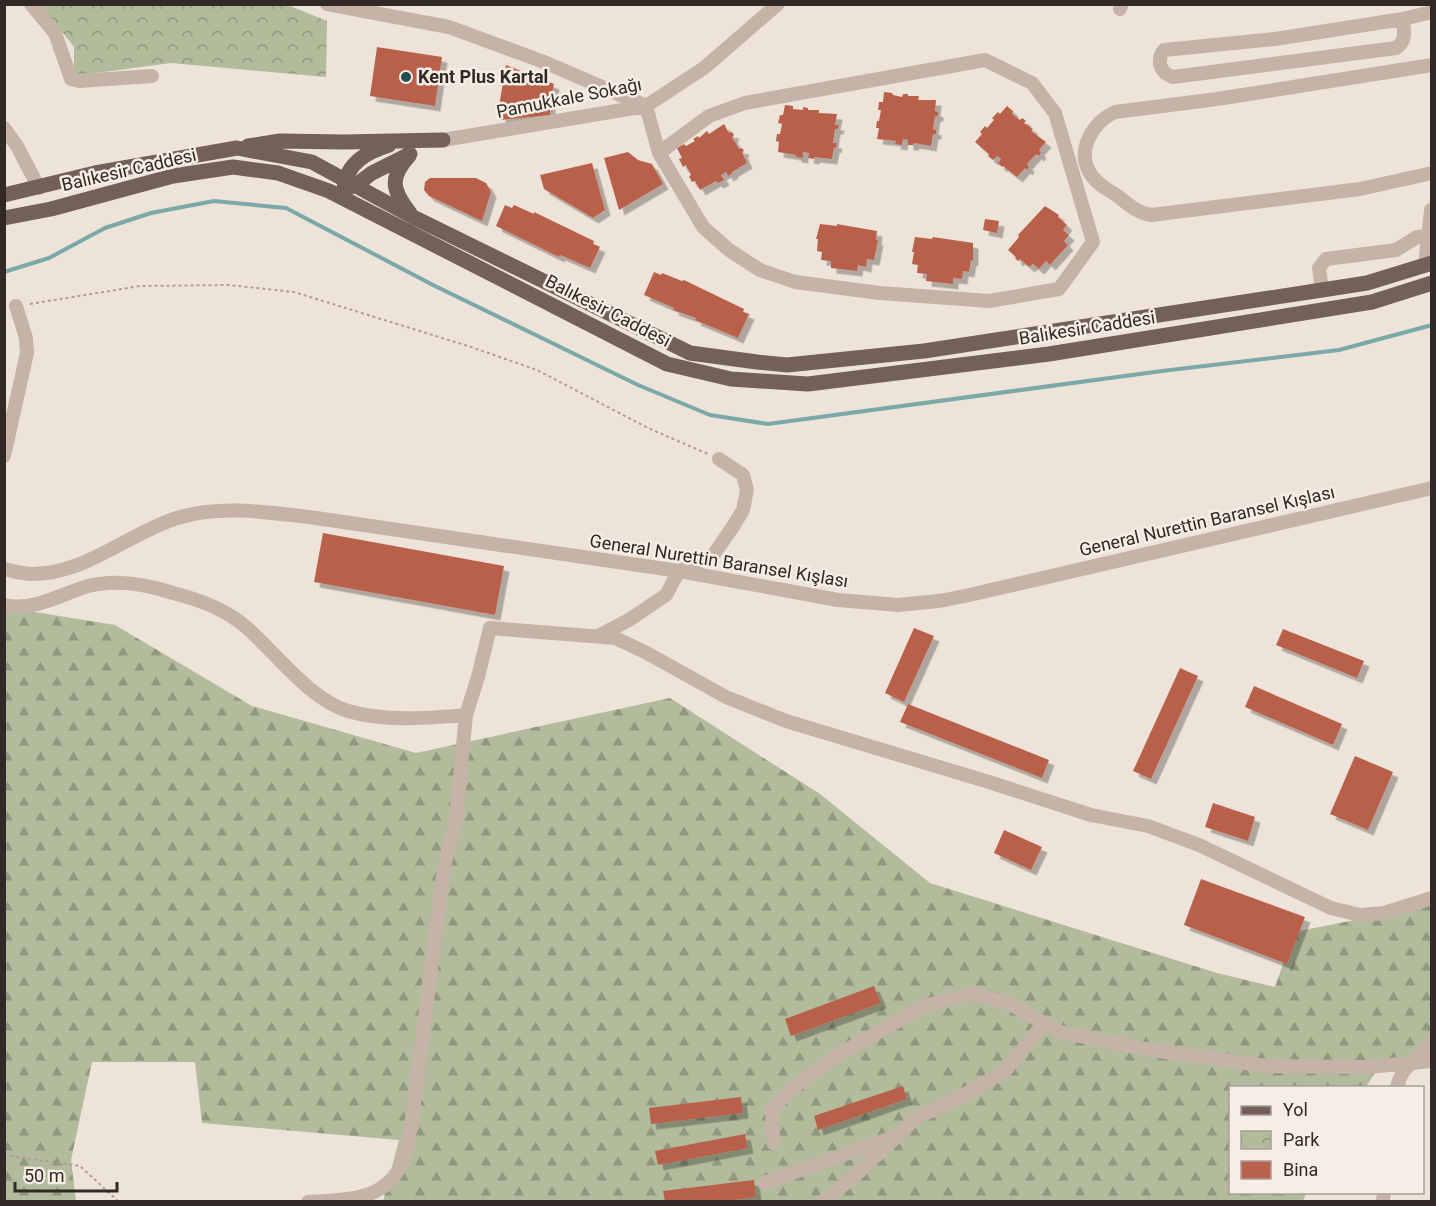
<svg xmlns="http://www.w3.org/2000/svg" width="1436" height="1206" viewBox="0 0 1436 1206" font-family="Roboto,sans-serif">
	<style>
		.forest { fill: url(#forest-firs) }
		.park { fill: url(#park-crowns) }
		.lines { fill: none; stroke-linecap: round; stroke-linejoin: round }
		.stream { stroke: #7ba8a8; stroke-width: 4 }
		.building { fill: #b9614c; filter: url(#shadow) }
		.path { stroke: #b09d91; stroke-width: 2; stroke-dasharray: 3 3; stroke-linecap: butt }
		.minor { stroke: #c4b3a6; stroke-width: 14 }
		.major { stroke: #726059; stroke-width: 15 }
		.poi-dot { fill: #204e4e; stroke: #f6ede5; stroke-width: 2 }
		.labels { text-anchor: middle; stroke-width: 5; stroke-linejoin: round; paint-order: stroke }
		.poi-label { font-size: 18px; font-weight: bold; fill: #322926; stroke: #f6ede5; text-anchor: start }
		.street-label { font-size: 18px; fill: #322926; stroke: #f6ede5 }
	</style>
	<defs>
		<pattern id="forest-firs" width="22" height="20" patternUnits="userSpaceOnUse" patternTransform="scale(1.5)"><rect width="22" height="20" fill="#b2bb9b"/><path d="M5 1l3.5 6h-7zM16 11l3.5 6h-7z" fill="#91987e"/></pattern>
		<pattern id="park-crowns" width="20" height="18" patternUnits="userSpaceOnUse" patternTransform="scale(1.5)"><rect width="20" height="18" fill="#b2bb9b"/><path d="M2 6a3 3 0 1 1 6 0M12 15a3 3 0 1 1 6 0" fill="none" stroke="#91987e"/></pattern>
		<filter id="shadow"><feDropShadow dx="5.5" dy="5.5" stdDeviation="0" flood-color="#0004"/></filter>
	</defs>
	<rect width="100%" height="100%" fill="#eee3d9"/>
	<path class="forest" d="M4,607L115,625L252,706L416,753L670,698L820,794L930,883L1217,973L1275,987L1294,932L1431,905V1059L1379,1066L1366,1087L1230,1088V1192L1307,1193L1302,1202L383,1201L399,1140L202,1123L195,1062H92L71,1160L76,1201H5Z"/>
	<path class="park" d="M41,5H288L327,21L326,77L171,63L74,76V47Z"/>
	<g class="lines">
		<path class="stream" d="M4,272L49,258L105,228L151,213L214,201L286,208L433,285L638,385L710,415L768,424L1162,371L1339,350L1432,325"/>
	</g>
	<path class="building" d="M377,47L442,57L435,106L370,96Z
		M506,65L554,84L550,103V115L500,120V100Z
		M884,92L892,93L893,95L902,97L903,94H908V96H919L918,100H936L935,111L938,112V116H935L933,129L936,130V134H933L931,146L914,143L913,145H908V140L903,139L902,145L895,144L896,141L877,139L879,128H876L877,121H879L881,110H878L879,102H883Z
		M785,105L793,106V109L803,110V107L808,108V110H819V113L837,114L835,125H839L838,129H835L833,143H837L836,148L834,147L832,159L814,157V159L808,158L809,153L803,152V158L796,157V155L778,152L779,142L776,141L777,134H780L782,124L778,123L780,115H783Z
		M1007,106L1013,111L1012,114L1020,120L1022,118L1026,121L1024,123L1033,129L1031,131L1046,142L1039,150L1041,153L1039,156L1036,154L1027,164L1029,167L1027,170L1025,168L1017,177L1003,166L1002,167L998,163L1001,159L997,156L993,160L988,156L989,154L975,142L982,134L980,132L985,126L987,128L994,120L992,118L998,112L1000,114Z
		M724,124L729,133L732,132L734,135L732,137L739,149L742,148L744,151L742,152L747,163L732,172L733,173L728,176L726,172L721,175L724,180L718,183L716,181L700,190L695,181L692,182L689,176L691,175L686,165L683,167L679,159L682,158L677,148L684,144L686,146L695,141L693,139L698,136L699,138L707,131L709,134Z
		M628,152L638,160L652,164L663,184L619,210L604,158Z
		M592,163L605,210L593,218L544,189L540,175Z
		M476,178L486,183L491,192L482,221L429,196L424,190L425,182L430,178Z
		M505,205L512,208L514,205L534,214V212L594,241L593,244L600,247L590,268L560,255L559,257L496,226Z
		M1045,206L1059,215L1058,217L1067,225L1063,230L1069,235L1064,241L1068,245L1050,265L1046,261L1039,269L1033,264L1029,267L1020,259L1018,261L1015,258L1016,257L1008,250L1019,237L1018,235Z
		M985,219L999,221L997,233L983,230Z
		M820,224L837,226V224L877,231L876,240H878L874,260L867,259L866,267L858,265L857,271L831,268V261L821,260L822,252L817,251L818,239H816Z
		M915,237L932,239L933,237L973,243V261L971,260L969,272L963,271L962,279L953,278V284L926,281L927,274L917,273L918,265L912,264L914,252H912Z
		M654,272L661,275L662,273L682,281L684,280L744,309L743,312L749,314L738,338L695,320L696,318L673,310L674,308L644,295Z
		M323,533L504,566L495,615L314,582Z
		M914,628L934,636L904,702L885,693Z
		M1283,629L1364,661L1357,678L1276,645Z
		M1180,668L1198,676L1151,779L1133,771Z
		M1254,686L1342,724L1333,745L1245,707Z
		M908,704L1049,760L1042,778L900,722Z
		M1355,756L1393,772L1368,830L1330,814Z
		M1213,803L1255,817L1248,841L1205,827Z
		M1004,830L1042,847L1031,870L994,853Z
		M1201,879L1305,917L1287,964L1184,925Z
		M874,986L881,1003L791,1036L785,1019Z
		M903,1086L907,1099L818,1130L814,1116Z
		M741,1097L743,1113L651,1124L649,1108Z
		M745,1134L748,1148L658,1165L655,1151Z
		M754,1180L756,1197L719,1202H665L663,1191Z"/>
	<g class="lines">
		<path class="path" d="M30,304L140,286L229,285L294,292L468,346L537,370L648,428L708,454
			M4,1155L80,1166L119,1202"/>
		<path class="minor" d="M31,4L55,33L71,79L79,81L152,76
			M327,4L449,27L544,62L646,106L659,153L703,227L729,250L760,270L795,282L880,293L989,301L1059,289L1093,242L1055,113L1032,83L985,60L745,103L709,116L659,153
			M1120,9L1122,4
			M1403,19C1404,31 1407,41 1396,48L1173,77C1160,73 1156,61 1164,50L1275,39L1403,19L1432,12
			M1432,65L1217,99L1115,112C1093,122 1076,150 1090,173C1096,184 1109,190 1119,197C1129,205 1138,213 1151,215L1360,189L1432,173
			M4,128L17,146L39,188
			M443,140L646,106L704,68L778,4
			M1425,265L1431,210
			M1322,290L1319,268L1326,259L1396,250L1417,237L1427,236
			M4,456L27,353L26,338L16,306
			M4,569C13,571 23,574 32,574C86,574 127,534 177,518C220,505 266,512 309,517L679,571L838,600L898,605L939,601L965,596L1432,488
			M4,605C33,612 61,594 88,586C116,579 146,584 173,593C200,600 225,609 246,627C276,653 309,699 348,711C385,722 428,718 466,715
			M598,636L629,620L666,595L679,571L714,554L732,528L743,510L747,490L743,475L719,459
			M1397,1088C1402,1061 1422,1061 1432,1041
			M773,1143L772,1108L795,1086L841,1053L925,1006L974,993L1012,1005L1060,1032L1145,1049L1267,1066L1368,1067L1432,1061
			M764,1183L891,1138
			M308,1202C344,1200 385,1202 402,1163C407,1152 408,1138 411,1127L444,867L456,818L466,715L478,677L490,628L615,638L645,652L726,697L786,721L989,782L1091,815L1148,826L1199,845L1331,908L1360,915L1384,913L1432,898
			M822,1202L857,1174L916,1118L962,1096L1005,1071L1044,1023
			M1383,1202L1384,1192"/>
		<path class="major" d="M248,146L280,141L343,142L443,140
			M409,156C389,178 392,190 410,213
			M348,188L356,185L372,173L410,154
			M344,189C346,163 367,152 389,145
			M4,195L95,173L237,148L312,162L413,217L690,353L757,362L787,365L924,351L1322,290L1367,283L1432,263
			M4,218L51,209L173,176L233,167L278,173L329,191L667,364L731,379L808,384L1049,354L1372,302L1432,283"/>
	</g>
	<circle class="poi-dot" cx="406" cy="77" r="6"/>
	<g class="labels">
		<g class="poi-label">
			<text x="418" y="83">Kent Plus Kartal</text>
		</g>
		<g class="street-label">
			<text transform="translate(569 98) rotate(-11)" y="6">Pamukkale Sokağı</text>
			<text transform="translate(129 170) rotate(-13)" y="6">Balıkesir Caddesi</text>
			<text transform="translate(608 311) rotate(27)" y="6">Balıkesir Caddesi</text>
			<text transform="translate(1087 328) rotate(-9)" y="6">Balıkesir Caddesi</text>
			<text transform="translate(1207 521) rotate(-13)" y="6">General Nurettin Baransel Kışlası</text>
			<text transform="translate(719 561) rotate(9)" y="6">General Nurettin Baransel Kışlası</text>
		</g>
	</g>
	<rect width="1436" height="1206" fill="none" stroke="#322926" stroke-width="12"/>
	<rect x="1229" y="1086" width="195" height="108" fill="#f6ede5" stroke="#a89f99" stroke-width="1.5"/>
	<rect x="1241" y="1106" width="30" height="9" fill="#726059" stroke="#a89f99" stroke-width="1.5"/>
	<text x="1283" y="1116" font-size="18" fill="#322926">Yol</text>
	<rect x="1241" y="1131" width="30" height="18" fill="url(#park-crowns)" stroke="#a89f99" stroke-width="1.5"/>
	<text x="1283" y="1146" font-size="18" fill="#322926">Park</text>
	<rect x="1241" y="1161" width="30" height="18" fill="#b9614c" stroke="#a89f99" stroke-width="1.5"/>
	<text x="1283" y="1176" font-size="18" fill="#322926">Bina</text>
	<path d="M15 1182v9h102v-9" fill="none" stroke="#322926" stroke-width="3"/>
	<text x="24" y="1182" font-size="18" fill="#322926" stroke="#f6ede5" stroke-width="4.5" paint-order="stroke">50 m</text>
</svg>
